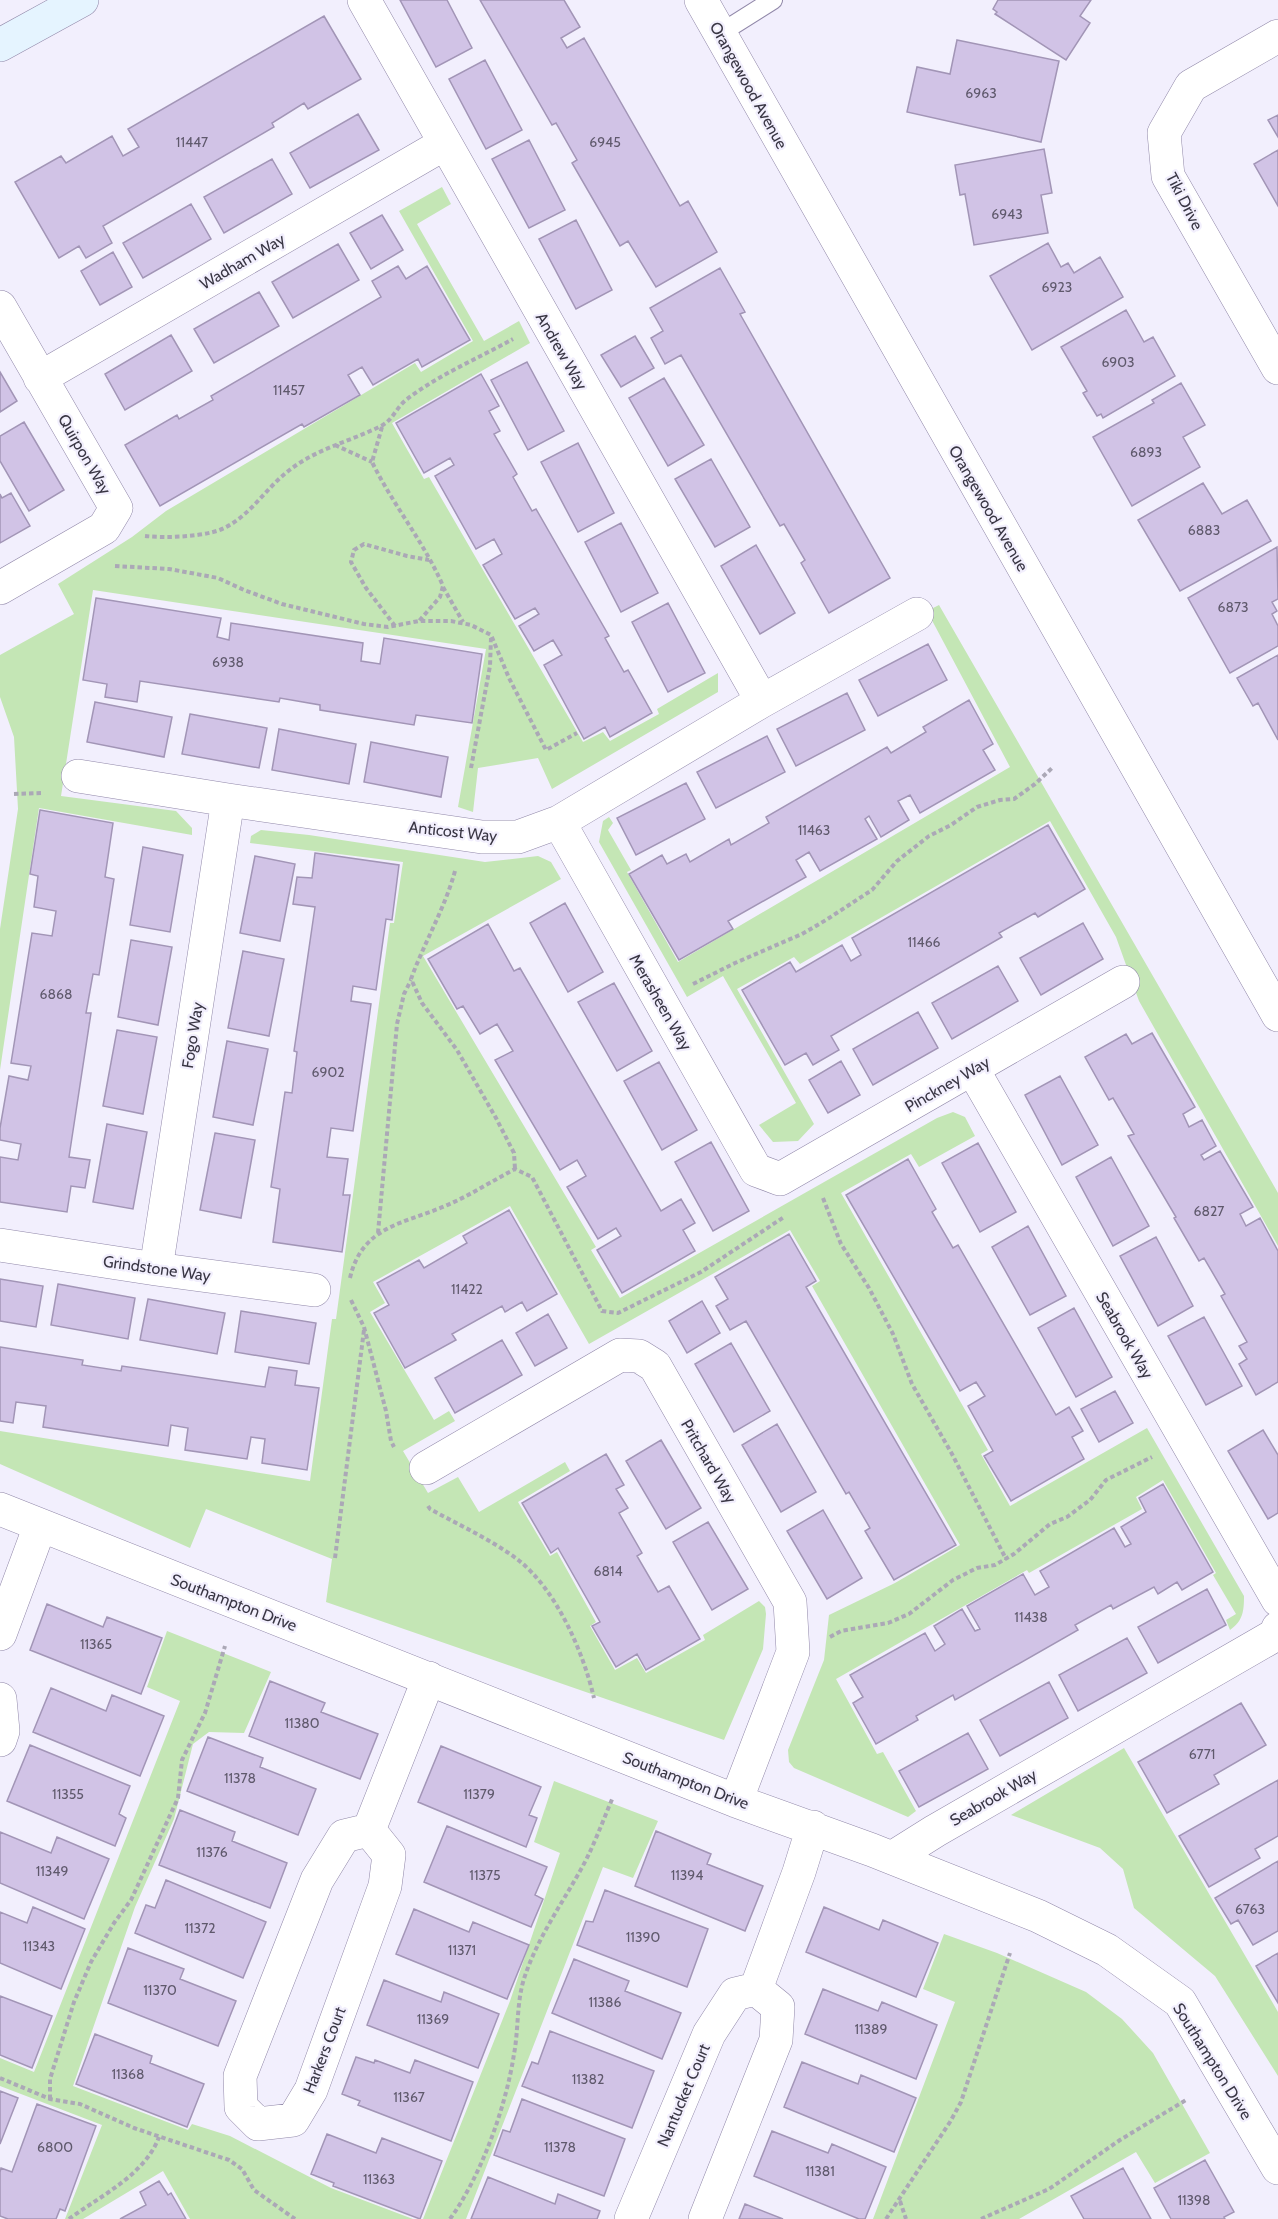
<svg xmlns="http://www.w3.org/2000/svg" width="1278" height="2219" viewBox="0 0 1278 2219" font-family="Cabin,sans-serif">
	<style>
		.green { fill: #c4e6b5 }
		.building { fill: #d1c3e6; stroke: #a295b6; stroke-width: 1.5 }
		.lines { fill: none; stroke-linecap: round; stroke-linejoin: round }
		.service-casing { stroke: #9188a9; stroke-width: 20 }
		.minor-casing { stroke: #9188a9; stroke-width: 34 }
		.tertiary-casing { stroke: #9188a9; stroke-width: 34 }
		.secondary-casing { stroke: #9188a9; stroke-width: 34 }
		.path { stroke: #aba8b6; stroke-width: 4; stroke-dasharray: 4.5 3; stroke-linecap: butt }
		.service { stroke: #fff; stroke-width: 18 }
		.minor { stroke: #fff; stroke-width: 33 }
		.tertiary { stroke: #fff; stroke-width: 33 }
		.secondary { stroke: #e5f4ff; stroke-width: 33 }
		.labels { text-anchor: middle; stroke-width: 4.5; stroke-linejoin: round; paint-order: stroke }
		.number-label { font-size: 14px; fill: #5f596c }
		.street-label { font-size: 16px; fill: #393644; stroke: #f2effd }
	</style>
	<rect width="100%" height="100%" fill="#f2effd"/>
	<path class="green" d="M442,187L451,204L417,224L484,341L519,321L530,343L392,423L424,479L429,477L583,742L603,732L610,741L659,714L657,709L718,673V692L552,789L538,758L478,768L473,812L458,807L486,649L93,590L61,796L176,811L192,828V835L39,808L0,1070V929L18,809L14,737L0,697V655L74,614L58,584L132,537L166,511L415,363L421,372L473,341L399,211Z
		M939,605L1278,1193V1246L1139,1001L1116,937L1050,821L800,964L794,957L737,989L814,1124L798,1141L773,1142L759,1125L796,1103L723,976L687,997L599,842L603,821L609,817L613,823L608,830L631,870L627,872L678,962L1010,767L927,611Z
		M261,830L309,835L485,862L538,856L551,862L561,879L423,956L596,1247L591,1250L620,1298L937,1118L953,1112L965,1117L975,1136L919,1167L911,1154L841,1193L988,1450L981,1454L1010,1506L1147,1428L1244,1596C1244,1611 1243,1621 1230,1630L1226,1620L1236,1614L1213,1575L1216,1573L1163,1480L1136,1497L1142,1509L1029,1573L1027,1570L836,1679L877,1754L883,1752L916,1811L908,1817L794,1768L789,1762L788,1750L824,1660L829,1615L895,1583L960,1545L812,1286L820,1281L790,1230L589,1344L510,1206L373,1282L385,1303L370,1312L434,1420L449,1411L455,1421L403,1451L428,1493L458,1477L479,1512L565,1462L570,1471L518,1502L550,1556L557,1552L596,1622L590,1626L615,1670L637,1658L646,1673L705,1640L703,1635L759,1601L765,1607L766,1614L763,1649L724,1740L326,1602L332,1559L206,1509L190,1548L0,1464V1431L310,1481L332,1319H336L390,923H394L403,862L250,843L251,836Z
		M167,1631L271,1672L244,1733L209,1732L193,1744L174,1819L135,1907L73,2086L188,2130L192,2124L230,2136L331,2188L413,2219H190L163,2171L83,2219H65L102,2125L0,2086V2058L34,2072L180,1701L147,1687Z
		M1124,1748L1278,2012V2076L1215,1976L1134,1908L1123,1869L1100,1848L1011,1815Z
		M554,1781L658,1821L633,1878L603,1867L466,2219H423L510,2001L560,1853L534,1842Z
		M944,1934L997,1953L1086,1992L1122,2019L1153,2053L1210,2153L1155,2183L1136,2152L1019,2219H873L955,2002L923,1989Z"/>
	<path class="building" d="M400,0H447L472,48L436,67Z
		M480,0H564L580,27L561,38L567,48L584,38L680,206L688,201L717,252L656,287L628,241L620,246L572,163L577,160L556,123L552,125Z
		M998,0H1091L1080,16L1090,23L1066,60L995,14L997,12L993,9Z
		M324,16L361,79L308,109L304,103L272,123L274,127L103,226L112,243L86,258L79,246L59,258L15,182L61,156L66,163L112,136L123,156L139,147L128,129Z
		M957,40L1059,61L1041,142L907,112L917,67L950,74Z
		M485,60L522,130L486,149L449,79Z
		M358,114L379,150L310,188L290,153Z
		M1278,115V137L1268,120Z
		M529,140L565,210L529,228L492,159Z
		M1044,149L1052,193L1041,195L1048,233L974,245L965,194L960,195L955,165Z
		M1278,150V206L1254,164Z
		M272,159L292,194L224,233L204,197Z
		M191,204L211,239L143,278L123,243Z
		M382,215L403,250L371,269L350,233Z
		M576,220L612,290L576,309L539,239Z
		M1048,243L1061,267L1068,263L1074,273L1100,257L1123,297L1032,350L990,276Z
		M338,244L359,280L293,318L272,282Z
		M113,252L132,287L100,305L81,271Z
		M398,266L406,279L427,266L470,340L422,367L418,359L373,385L362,367L348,375L360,395L304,427L302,424L160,506L125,445L177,415L179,419L213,400L211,396L381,297L372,281Z
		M720,268L745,312L740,314L890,578L829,613L801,563L805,560L784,524L780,526L681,355L665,364L651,338L663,331L650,308Z
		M259,292L279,326L214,363L194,329Z
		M1126,310L1144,342L1153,337L1175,376L1103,418L1101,414L1097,416L1083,393L1087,391L1061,347Z
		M171,335L192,371L125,410L105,374Z
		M635,336L654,368L621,387L601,355Z
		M527,362L564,431L528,450L491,380Z
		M0,372L17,401L0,412Z
		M481,374L499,406L489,411L500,431L494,434L517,474L513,477L532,511L536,509L609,636L605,638L624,672L628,670L652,713L610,737L605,727L584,739L544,665L562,655L553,640L534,651L519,626L539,614L535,608L515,619L483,565L502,554L494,539L476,549L435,476L454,465L450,458L424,473L396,423Z
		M664,378L704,445L668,466L629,398Z
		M1181,383L1205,425L1183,437L1200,467L1132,506L1093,437L1154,403L1152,400Z
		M24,422L64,490L29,511L0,461V436Z
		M578,443L614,513L578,532L541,462Z
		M711,459L750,527L715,547L675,479Z
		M1203,483L1222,514L1247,500L1271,541L1180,591L1138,520Z
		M11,493L30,526L0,543V494L2,498Z
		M621,523L658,593L621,612L585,542Z
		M756,545L795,613L760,634L721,566Z
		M1277,547L1278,599L1272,602L1277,611L1272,614L1278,626V646L1230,673L1188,598Z
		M96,598L221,618L217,637L229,640L231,623L363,643L361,661L380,664L384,638L482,654L472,723L416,715L414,725L320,710V705L280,698L279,702L140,681L137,702L105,697L107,684L83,680Z
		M668,603L705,673L668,692L632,622Z
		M928,644L947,680L878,716L859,680Z
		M1278,655V740L1258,703L1253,706L1237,678Z
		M847,693L865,730L796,766L777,729Z
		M969,700L993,744L983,750L995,770L920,813L910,795L898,801L909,820L881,837L869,816L865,819L877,839L820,871L809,852L796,860L806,877L728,921L733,929L679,960L629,874L662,855L667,864L686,854L690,862L729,839L731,845L769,823L766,817L887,747L891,753L926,732L923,727Z
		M95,702L172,717L164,757L87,742Z
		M190,714L267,728L259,768L182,754Z
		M279,729L356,744L349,784L272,770Z
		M767,736L785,772L716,808L697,772Z
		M371,742L448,757L441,797L364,782Z
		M686,783L705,819L636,855L617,818Z
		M40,810L113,823L105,877L114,879L99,975L93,974L86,1013H91L69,1157L90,1160L85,1188L71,1186L67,1212L0,1202V1157L18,1160L21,1144L0,1140V1128L9,1076L28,1080L31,1066L11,1063L32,933L52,936L56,911L34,907L38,876L30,874Z
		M1048,825L1085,889L1038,917L1035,913L999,933L1002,937L831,1036L839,1050L813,1065L806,1053L785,1065L742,990L790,962L796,972L842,945L851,961L861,955L852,938Z
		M143,847L183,855L170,932L130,925Z
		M315,853L399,865L392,920L386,919L376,990L353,986L351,1001L371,1004L353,1131L331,1128L327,1157L348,1159L343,1195H350L342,1252L273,1242L280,1189L271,1187L285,1092L292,1093L297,1052L294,1051L315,907L293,904L297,877L312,878Z
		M255,856L295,864L280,941L240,933Z
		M565,903L603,972L568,992L530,923Z
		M1083,923L1103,959L1041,995L1020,958Z
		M488,924L514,971L520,968L661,1211L681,1199L695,1223L683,1230L695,1251L622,1293L597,1250L621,1236L616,1228L598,1239L567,1187L586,1176L577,1160L560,1170L495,1060L513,1051L497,1024L480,1034L463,1006L457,1009L428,959Z
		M131,940L172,947L158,1025L118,1017Z
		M243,951L284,959L269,1036L228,1028Z
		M998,966L1018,1001L952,1039L932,1003Z
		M614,983L652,1051L617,1071L578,1002Z
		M918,1012L938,1048L873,1085L853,1049Z
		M117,1030L157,1037L143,1114L103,1106Z
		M1152,1033L1195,1107L1183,1114L1189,1127L1202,1120L1216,1146L1201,1155L1204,1160L1220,1151L1253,1207L1240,1214L1246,1226L1260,1218L1278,1251V1382L1256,1395L1239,1364L1247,1359L1239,1346L1247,1342L1221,1296L1225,1294L1204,1258L1199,1261L1174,1218L1176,1217L1128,1136L1134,1134L1113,1098L1109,1100L1085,1057L1126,1034L1132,1044Z
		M227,1041L268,1049L253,1125L213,1117Z
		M841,1061L860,1095L828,1113L809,1080Z
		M659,1062L697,1130L662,1150L624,1081Z
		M1060,1076L1098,1145L1062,1165L1025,1095Z
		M107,1124L147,1132L133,1209L93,1202Z
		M215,1133L255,1140L241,1218L200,1210Z
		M711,1142L749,1211L713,1231L675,1162Z
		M978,1143L1016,1212L980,1232L942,1163Z
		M1111,1157L1149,1226L1113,1246L1076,1177Z
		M908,1159L936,1209L932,1212L953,1248L958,1245L1056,1415L1069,1407L1083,1431L1072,1437L1084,1459L1011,1501L984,1456L993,1451L968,1406L985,1396L976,1382L960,1391L846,1195Z
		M509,1210L557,1294L527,1311L522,1302L505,1312L502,1306L452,1334L456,1340L405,1368L374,1313L389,1305L377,1283L419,1260L424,1268L467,1243L463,1236Z
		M1028,1226L1066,1296L1030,1315L992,1247Z
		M789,1234L816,1281L806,1287L956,1545L894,1580L865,1531L870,1528L849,1492L846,1494L746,1321L730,1330L716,1306L728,1299L715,1277Z
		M1156,1237L1193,1306L1158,1326L1120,1256Z
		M0,1279L43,1286L36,1327L0,1321Z
		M58,1284L135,1298L128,1339L51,1325Z
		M148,1299L225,1313L217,1354L140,1340Z
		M702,1301L720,1333L687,1353L669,1321Z
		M1074,1308L1112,1377L1076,1397L1038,1328Z
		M241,1311L316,1323L309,1364L235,1352Z
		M548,1314L567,1348L535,1366L516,1333Z
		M1204,1317L1242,1386L1206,1405L1168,1336Z
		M502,1340L522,1375L455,1413L435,1378Z
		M731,1343L770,1411L734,1432L695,1364Z
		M0,1347L83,1360L82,1365L121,1371L122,1366L265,1387L269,1367L297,1371L295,1385L319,1388L307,1470L262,1463L265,1439L251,1437L247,1459L185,1450L188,1428L171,1425L168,1446L43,1427L46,1406L16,1402L13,1423L0,1421Z
		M1115,1391L1133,1423L1099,1442L1081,1409Z
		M777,1424L816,1492L781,1512L742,1445Z
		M1263,1430L1278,1455V1513L1268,1519L1228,1451Z
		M661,1440L701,1508L666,1529L626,1461Z
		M606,1454L624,1485L616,1489L628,1508L619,1513L642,1553L637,1556L658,1592L669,1586L700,1639L646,1670L637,1654L616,1667L592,1626L600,1622L558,1548L551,1553L522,1503Z
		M1163,1484L1213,1572L1182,1590L1177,1582L1158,1594L1154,1587L1113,1609L1111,1605L1075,1625L1078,1630L955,1700L953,1695L916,1716L918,1720L876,1744L853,1703L863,1697L850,1675L925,1633L935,1651L945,1644L934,1626L962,1609L975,1631L980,1629L967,1606L1023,1574L1035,1595L1049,1587L1040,1571L1114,1528L1125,1547L1131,1544L1121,1527L1146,1512L1139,1498Z
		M823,1510L862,1578L827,1599L787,1531Z
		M708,1522L748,1589L712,1610L673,1542Z
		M1207,1589L1226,1625L1158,1663L1138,1627Z
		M47,1604L103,1627L107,1617L162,1638L141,1694L30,1650Z
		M1127,1638L1147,1673L1078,1711L1059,1675Z
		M270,1681L325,1703L321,1712L378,1734L360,1779L249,1736Z
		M1049,1682L1068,1718L1000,1756L980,1720Z
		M51,1688L106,1711L112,1695L164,1716L140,1776L33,1732Z
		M1241,1703L1266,1745L1214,1775L1219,1784L1167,1813L1138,1762Z
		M968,1733L988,1769L919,1807L899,1771Z
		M208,1737L263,1758L260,1767L316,1789L298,1835L187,1791Z
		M30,1745L130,1786L119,1814L126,1818L115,1846L7,1801Z
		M441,1746L541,1787L529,1815L537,1818L526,1847L418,1802Z
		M1278,1780V1836L1255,1849L1260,1858L1209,1887L1179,1836Z
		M180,1810L235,1832L232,1841L287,1863L270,1908L159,1865Z
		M447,1826L547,1867L535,1895L543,1899L531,1927L424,1882Z
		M656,1831L711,1854L707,1864L763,1886L745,1931L635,1886Z
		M0,1832L51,1853L57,1837L109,1859L84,1919L0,1883Z
		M1278,1861V1931L1253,1945L1238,1920L1231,1924L1215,1898Z
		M166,1880L266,1922L243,1978L135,1933L146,1905L155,1908Z
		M605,1890L708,1929L687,1987L577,1945L586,1921L593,1922Z
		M33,1907L85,1929L61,1989L0,1963V1912L27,1923Z
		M824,1907L879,1930L883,1920L938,1943L916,1997L806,1952Z
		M414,1909L469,1932L473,1922L529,1945L507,1999L396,1954Z
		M128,1948L184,1969L180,1979L236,2001L218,2046L108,2003Z
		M1278,1953V2003L1256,1966Z
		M574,1959L629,1981L625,1991L681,2013L662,2059L552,2013Z
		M384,1980L441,2002L444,1992L499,2014L478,2068L367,2025Z
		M823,1989L878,2011L882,2002L937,2025L916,2079L805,2034Z
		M0,1996L52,2016L32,2068L0,2055Z
		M550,2031L654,2071L632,2128L522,2086L532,2062L538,2064Z
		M95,2034L152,2056L150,2063L204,2084L187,2127L76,2084Z
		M356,2057L374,2063L375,2060L410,2073L415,2060L473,2082L451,2141L358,2105L360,2101L342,2094Z
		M802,2062L858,2084L861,2075L916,2098L894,2152L784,2107Z
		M0,2091L18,2098L0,2144Z
		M522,2099L625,2139L604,2196L494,2155L503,2130L510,2132Z
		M37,2104L96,2126L65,2211L60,2209L56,2219H8L0,2216V2172L1,2168L12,2172Z
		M772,2131L828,2153L832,2144L886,2167L865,2219H859L754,2176Z
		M327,2134L376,2153L382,2138L442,2161L420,2219L333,2186L334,2183L311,2174Z
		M1205,2160L1234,2212L1224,2217L1225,2219H1171L1154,2188Z
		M1123,2168L1151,2219H1084L1071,2196Z
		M488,2177L555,2204L558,2194L600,2211L597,2219H471Z
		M159,2181L168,2195L171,2193L186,2219H120L146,2205L140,2192Z
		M745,2204L783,2219H739Z"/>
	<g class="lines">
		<defs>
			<path id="service" d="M719,34L773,0"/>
			<path id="minor" d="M364,0L762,701
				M1278,36L1191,86L1164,133L1168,176L1278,368
				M0,307L116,508L104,528L0,588
				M40,378L444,144
				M78,776L228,800L482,837H518L559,822L762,701L917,614
				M559,822L756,1170L780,1179L1123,982
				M973,1070L1278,1600
				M0,1245L156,1269L314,1290
				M156,1269L228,800
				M426,1468L620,1355L639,1356L655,1366L790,1602L793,1652L736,1801
				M0,1509L736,1801L872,1850L1038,1916L1107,1950L1180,2002L1278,2168
				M0,1634L40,1526
				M0,1699L3,1731L0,1740
				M369,1830L389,1855L385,1886L311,2090L293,2120L258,2124L241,2107L240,2076L317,1880L344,1836Z
				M369,1830L429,1678
				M892,1858L935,1831L1275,1635L1278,1628
				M756,1989L799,1872L813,1827
				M631,2219L709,2034L735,1994L756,1989
				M705,2219L776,2040L778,2007L756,1989"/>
			<path id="tertiary" d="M701,0L1278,1015"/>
			<path id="secondary" d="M0,45L82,0"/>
		</defs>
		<use href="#service" class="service-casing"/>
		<use href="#minor" class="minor-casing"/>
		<use href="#tertiary" class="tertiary-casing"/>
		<use href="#secondary" class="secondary-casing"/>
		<path class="path" d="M382,427L372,462C393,505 424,542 443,586L440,597L419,621
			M335,445L372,462
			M145,536C165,538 193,537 213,532C245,524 263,491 287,472C315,449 349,442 381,426C393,420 396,408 406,400C436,376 479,358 513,339
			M115,566L169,569L218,578L244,590L282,604L364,624L388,627L419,621H451L471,625L491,635L509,678L546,750L577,733
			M443,587L463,622
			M395,626L366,588L351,562L354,550L364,544L407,556L429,560
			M471,768L490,666L491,638
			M14,794L44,793
			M455,871C445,908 424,943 411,979L422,1003L457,1050L496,1118L514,1153L515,1169
			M693,984L735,963L802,934L826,920L872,890L897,861L929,836L951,825L977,807L1000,800L1014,799L1035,784L1052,768
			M823,1198L841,1244L869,1288L893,1334L912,1384L952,1454L1006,1559
			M378,1233L397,1024L404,994L411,980
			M350,1278C362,1226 403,1224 445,1206C469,1196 492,1181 515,1169L532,1177L602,1311L618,1313L701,1272L784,1217
			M351,1300L364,1327L386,1411L391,1441L394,1447
			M428,1506L430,1509C459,1525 490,1539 517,1559C556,1589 583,1651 594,1698
			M335,1558L364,1330
			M830,1637L841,1631L888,1623L909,1614L953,1580L977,1568L995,1565L1014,1554L1050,1524L1067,1517L1090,1500L1106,1480L1152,1457
			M0,2078L50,2099L80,2104L134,2128L229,2160L242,2169L254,2190L295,2219
			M50,2099V2079L74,2002L91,1962L114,1923L131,1900L178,1798L182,1760L205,1713L225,1646
			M900,2201L906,2219
			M69,2219C100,2196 145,2175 159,2137
			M450,2219C481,2176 506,2107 514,2054C519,2028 516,1999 526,1973C540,1933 566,1898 586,1860C596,1840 604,1818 613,1797
			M886,2219L950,2122L961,2102L1010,1953
			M981,2219L1049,2189L1120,2140L1186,2100"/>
		<use href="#service" class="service"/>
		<use href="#minor" class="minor"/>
		<use href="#tertiary" class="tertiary"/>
		<use href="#secondary" class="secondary"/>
	</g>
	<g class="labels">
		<g class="number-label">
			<text x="981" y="98">6963</text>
			<text x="192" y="147">11447</text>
			<text x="605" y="147">6945</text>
			<text x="1007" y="219">6943</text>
			<text x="1057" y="292">6923</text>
			<text x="1118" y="367">6903</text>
			<text x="289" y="395">11457</text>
			<text x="1146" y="457">6893</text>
			<text x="1204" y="535">6883</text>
			<text x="1233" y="612">6873</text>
			<text x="228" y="667">6938</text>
			<text x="814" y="835">11463</text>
			<text x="924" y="947">11466</text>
			<text x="56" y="999">6868</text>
			<text x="328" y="1077">6902</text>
			<text x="1209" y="1216">6827</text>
			<text x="467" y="1294">11422</text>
			<text x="608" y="1576">6814</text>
			<text x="1031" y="1622">11438</text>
			<text x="96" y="1649">11365</text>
			<text x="302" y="1728">11380</text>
			<text x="1202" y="1759">6771</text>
			<text x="240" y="1783">11378</text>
			<text x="68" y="1799">11355</text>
			<text x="479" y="1799">11379</text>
			<text x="212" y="1857">11376</text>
			<text x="52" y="1876">11349</text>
			<text x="485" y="1880">11375</text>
			<text x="687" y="1880">11394</text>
			<text x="1250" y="1914">6763</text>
			<text x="200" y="1933">11372</text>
			<text x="643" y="1942">11390</text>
			<text x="39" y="1951">11343</text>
			<text x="462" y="1955">11371</text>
			<text x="160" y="1995">11370</text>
			<text x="605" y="2007">11386</text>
			<text x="433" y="2024">11369</text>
			<text x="871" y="2034">11389</text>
			<text x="128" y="2079">11368</text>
			<text x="588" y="2084">11382</text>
			<text x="409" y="2102">11367</text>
			<text x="55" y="2152">6800</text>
			<text x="560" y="2152">11378</text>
			<text x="820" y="2176">11381</text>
			<text x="379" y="2184">11363</text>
			<text x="1194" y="2205">11398</text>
		</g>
		<g class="street-label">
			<text transform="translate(749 85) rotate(61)" y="6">Orangewood Avenue</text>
			<text transform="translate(1185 201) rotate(63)" y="6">Tiki Drive</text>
			<text transform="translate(242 261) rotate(-30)" y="6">Wadham Way</text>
			<text transform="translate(562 351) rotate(60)" y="6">Andrew Way</text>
			<text transform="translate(85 454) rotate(60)" y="6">Quirpon Way</text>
			<text transform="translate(989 508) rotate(60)" y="6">Orangewood Avenue</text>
			<text transform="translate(453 831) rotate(6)" y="6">Anticost Way</text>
			<text transform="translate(661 1002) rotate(60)" y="6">Merasheen Way</text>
			<text transform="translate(192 1035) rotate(-81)" y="6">Fogo Way</text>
			<text transform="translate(947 1084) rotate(-30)" y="6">Pinckney Way</text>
			<text transform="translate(157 1268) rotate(8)" y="6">Grindstone Way</text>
			<text transform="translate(1125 1335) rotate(60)" y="6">Seabrook Way</text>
			<text transform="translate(709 1461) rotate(60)" y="6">Pritchard Way</text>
			<text transform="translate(234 1602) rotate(21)" y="6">Southampton Drive</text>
			<text transform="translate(686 1780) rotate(21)" y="6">Southampton Drive</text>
			<text transform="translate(993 1797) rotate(-30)" y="6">Seabrook Way</text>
			<text transform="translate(324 2050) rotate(-69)" y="6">Harkers Court</text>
			<text transform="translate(1213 2061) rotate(58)" y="6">Southampton Drive</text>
			<text transform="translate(683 2095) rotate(-67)" y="6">Nantucket Court</text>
		</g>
	</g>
</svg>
